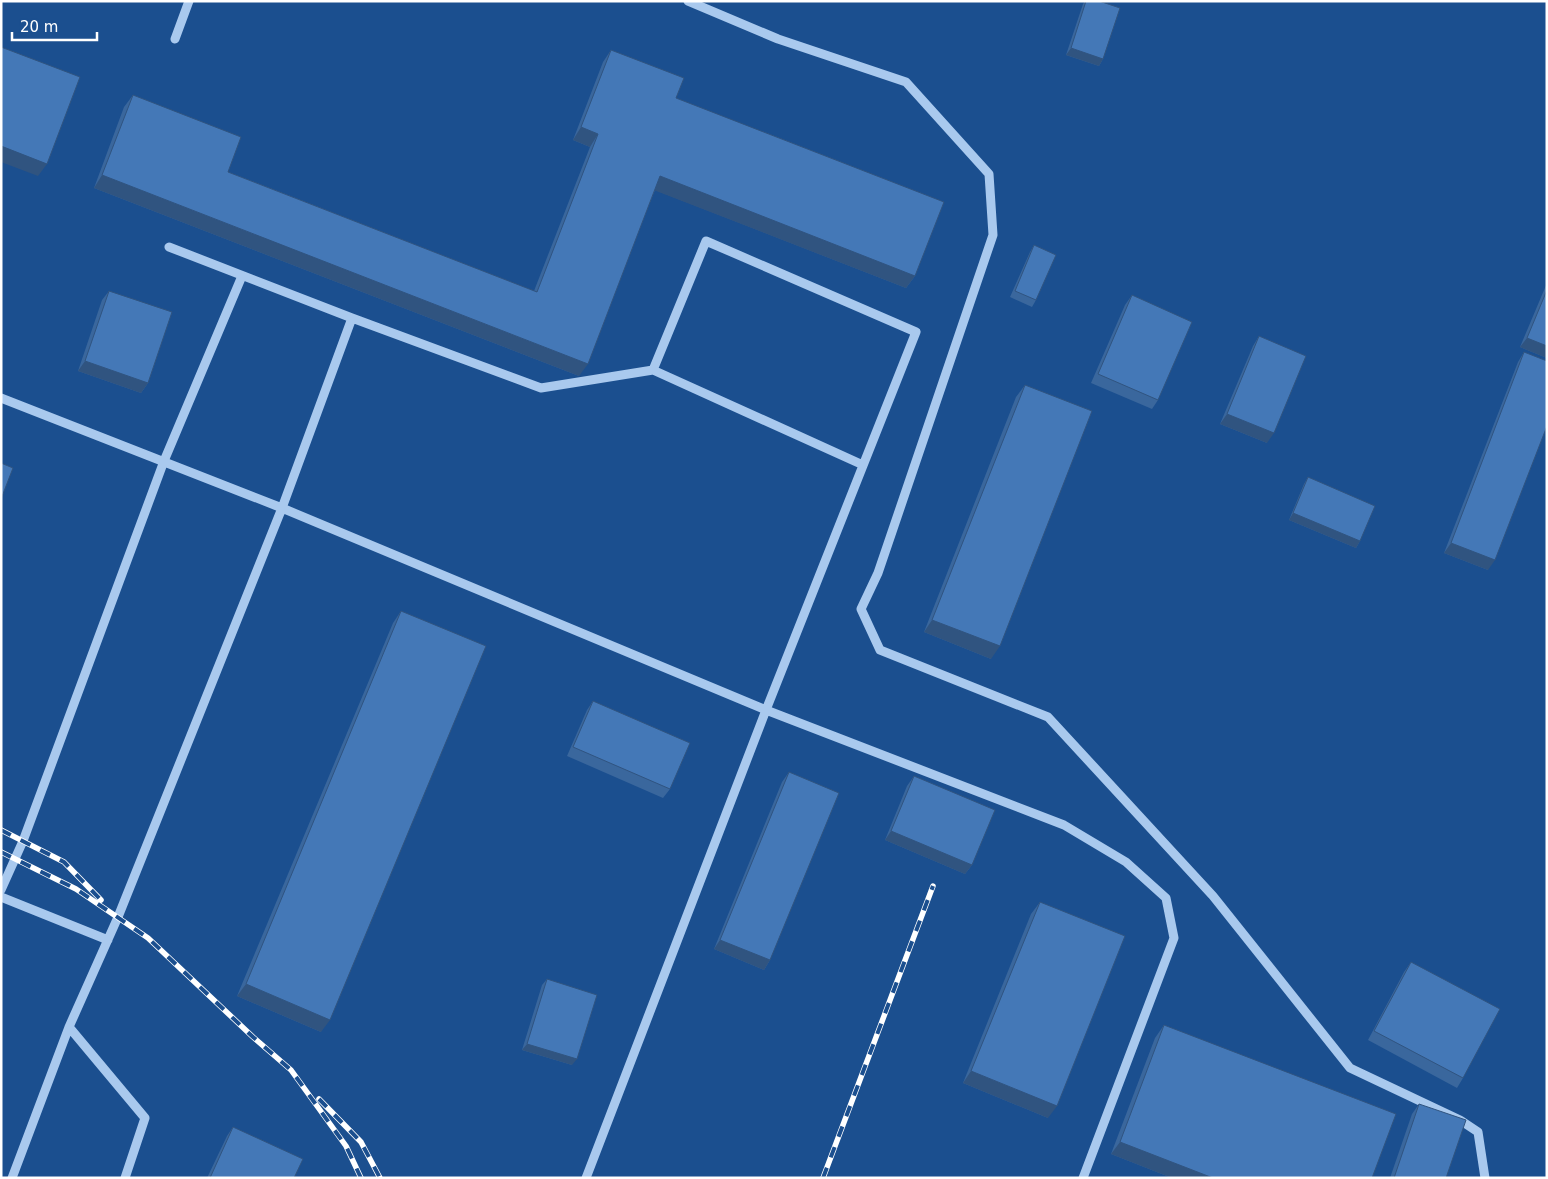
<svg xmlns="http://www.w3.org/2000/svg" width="1548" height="1179" viewBox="0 0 1548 1179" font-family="'DejaVu Sans',sans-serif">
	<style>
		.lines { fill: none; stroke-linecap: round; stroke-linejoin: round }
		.minor { stroke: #a9c9ee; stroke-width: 9 }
		.rail-casing { stroke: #fff; stroke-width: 5.5 }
		.rail { stroke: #1b4f8f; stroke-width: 4; stroke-dasharray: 11; stroke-linecap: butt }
		.wall { fill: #3a679d }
		.shaded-wall { fill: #305480 }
		.building { fill: #4478b7; stroke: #305480 }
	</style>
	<rect width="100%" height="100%" fill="#1b4f8f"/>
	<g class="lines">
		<path class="minor" d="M688,1L778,39L906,82L989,174L993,235L878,573L861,609L880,650L1048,717L1213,896L1350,1068L1460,1120L1478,1132L1485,1178
			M175,39L189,1
			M169,247L352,318L541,388L653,370
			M1,398L282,508L766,710L1064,825L1126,862L1166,898L1174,938L1083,1178
			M1,890L23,841L164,461L242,276
			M1,897L108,940
			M69,1027L145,1118L125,1178
			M12,1178L69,1027L118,917L282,508L352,318
			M586,1178L766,710L916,332L706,241L653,370L863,465"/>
		<defs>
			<path id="rail" d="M1,830L64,862L101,900
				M1,852L76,889L148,938L253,1037L291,1070L346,1146L361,1178
				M319,1099L361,1142L380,1178
				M823,1178L933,886"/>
		</defs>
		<use href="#rail" class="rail-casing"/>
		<use href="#rail" class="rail"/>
	</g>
	<path class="wall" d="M1085,1H1099L1103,59L1099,66L1066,55L1083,4Z
		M611,50L915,276L906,288L655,190L579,376L94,188L124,107L133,95L228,172L534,291L590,147L573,140L603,62Z
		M1034,245L1036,300L1032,307L1010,297L1030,252Z
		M1547,283V358L1520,347Z
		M109,291L148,383L141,393L78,371L102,300Z
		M1132,295L1158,400L1152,409L1091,383L1125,305Z
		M1259,336L1267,443L1220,424L1253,346Z
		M1524,352L1488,570L1444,553L1518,362Z
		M1025,385L991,659L924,632L1016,397Z
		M1308,477L1360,541L1356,548L1289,520L1304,484Z
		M401,611L321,1032L237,996L393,623Z
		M593,701L670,789L663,798L567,756L587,710Z
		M789,772L770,960L764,970L714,949L782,782Z
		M914,776L972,865L965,874L885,840L907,786Z
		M1040,902L1048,1118L963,1083L1031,914Z
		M1411,962L1463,1078L1457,1088L1368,1040L1404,972Z
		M547,979L572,1065L522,1050L542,985Z
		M1164,1025L1372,1178H1172L1111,1154L1155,1038Z
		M1419,1104L1446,1178H1390L1412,1114Z
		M233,1127L294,1178H207L227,1136Z"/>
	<path class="shaded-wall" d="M1071,48L1103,59L1099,66L1066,55Z
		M581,127L598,134L590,147L573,140Z
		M1,146L47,164L38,176L1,162Z
		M102,175L588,364L579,376L94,188Z
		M660,176L915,276L906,288L651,189Z
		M1527,338L1547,346V358L1520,347Z
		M85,361L148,383L141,393L78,371Z
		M1227,414L1274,433L1267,443L1220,424Z
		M1293,513L1360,541L1356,548L1289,520Z
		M1451,543L1495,560L1488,570L1444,553Z
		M932,620L1000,646L991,659L924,632Z
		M891,831L972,865L965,874L885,840Z
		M720,940L770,960L764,970L714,949Z
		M246,984L330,1020L321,1032L237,996Z
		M527,1044L577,1059L572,1065L522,1050Z
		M971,1071L1057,1106L1048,1118L963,1083Z
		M1120,1142L1213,1178H1172L1111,1154Z"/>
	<path class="building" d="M1086,1H1099L1120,8L1103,59L1071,48Z
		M1,47L80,77L47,164L1,146Z
		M611,50L684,78L676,98L944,202L915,276L660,176L588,364L102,175L133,95L241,137L228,172L537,292L598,134L581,127Z
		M1034,245L1056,255L1036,300L1015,291Z
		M1547,290V346L1527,338Z
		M109,291L172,312L148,383L85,361Z
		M1132,295L1192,322L1158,400L1098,374Z
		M1259,336L1306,356L1274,433L1227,414Z
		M1524,352L1547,361V426L1495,560L1451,543Z
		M1025,385L1092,411L1000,646L932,620Z
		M1,463L13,468L1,499Z
		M1308,477L1375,506L1360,541L1293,513Z
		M401,611L486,646L330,1020L246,984Z
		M593,701L690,743L670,789L573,747Z
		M789,772L839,793L770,960L720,940Z
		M914,776L995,810L972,865L891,831Z
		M1040,902L1125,936L1057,1106L971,1071Z
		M1411,962L1500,1009L1463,1078L1374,1031Z
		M547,979L597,995L577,1059L527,1044Z
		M1164,1025L1396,1114L1372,1178H1213L1120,1142Z
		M1419,1104L1466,1120L1446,1178H1394Z
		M233,1127L303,1159L294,1178H210Z"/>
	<rect width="1548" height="1179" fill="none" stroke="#ffffff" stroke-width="5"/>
	<path d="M12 32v8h85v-8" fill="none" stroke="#ffffff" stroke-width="2.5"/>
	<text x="20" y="32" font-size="15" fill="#ffffff" stroke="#1b4f8f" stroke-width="4" paint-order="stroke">20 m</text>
</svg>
